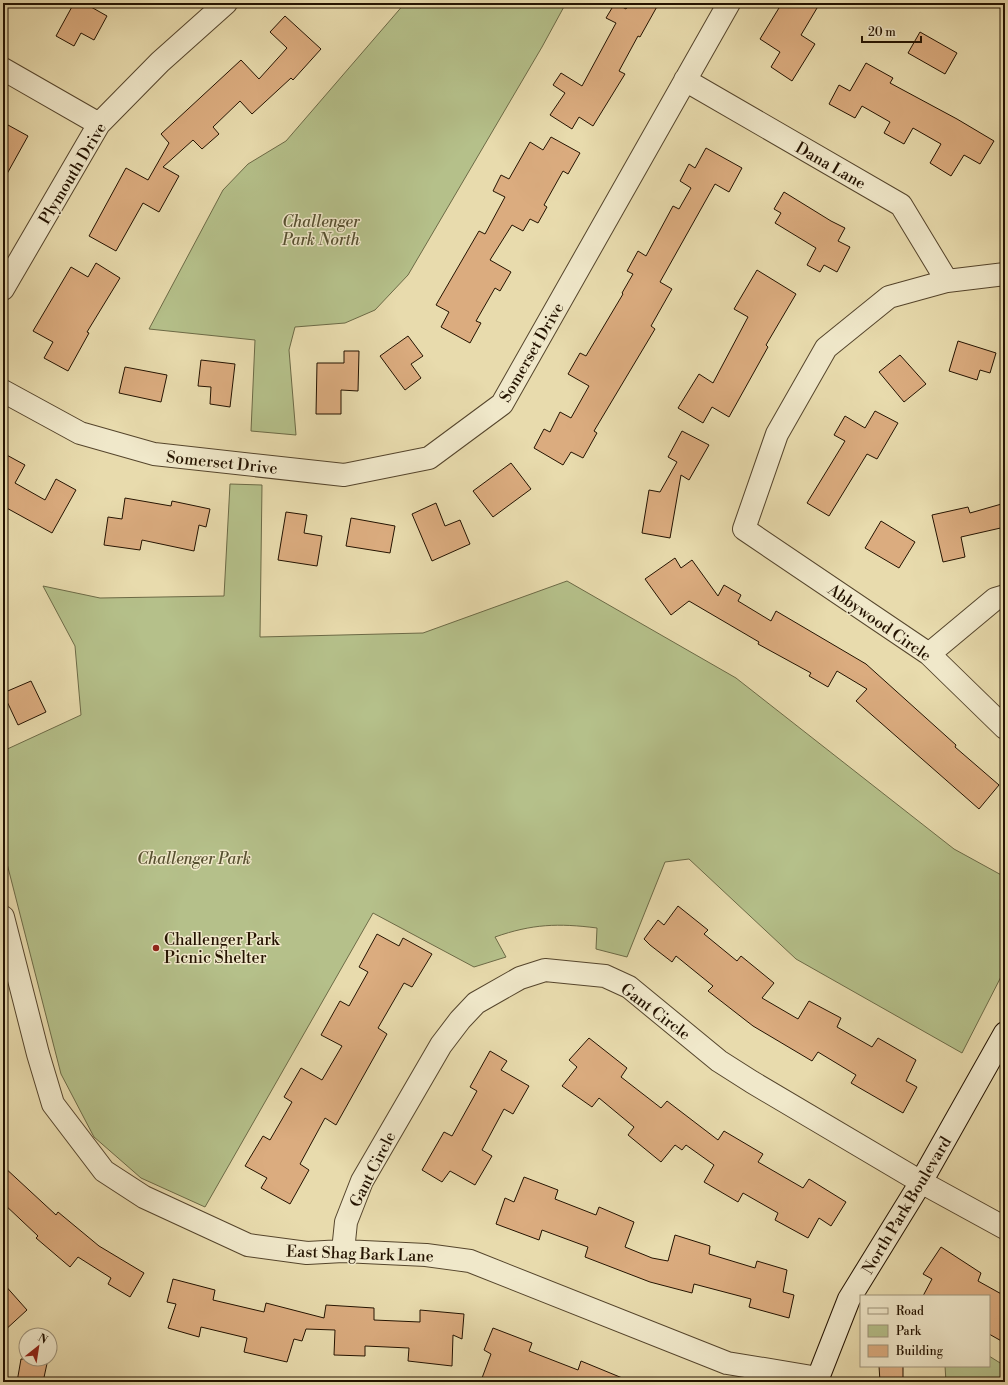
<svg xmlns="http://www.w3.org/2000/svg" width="1008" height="1385" viewBox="0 0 1008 1385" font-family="'Libre Bodoni',serif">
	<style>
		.green { fill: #b5c08a; stroke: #6c6a46 }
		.building { fill: #dbac7f; stroke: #241301 }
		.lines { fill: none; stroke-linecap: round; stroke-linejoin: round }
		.street-casing { stroke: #55452c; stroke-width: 24 }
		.secondary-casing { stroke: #241301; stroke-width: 24 }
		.street { stroke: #f0e8ca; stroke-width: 22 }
		.secondary { stroke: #f0e8ca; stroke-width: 22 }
		.poi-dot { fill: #8f2418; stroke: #f0e8ca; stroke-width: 1.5 }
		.labels { text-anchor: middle; stroke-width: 3; stroke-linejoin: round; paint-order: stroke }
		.street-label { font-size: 16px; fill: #241301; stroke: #f0e8ca }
		.park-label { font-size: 16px; font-style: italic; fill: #575031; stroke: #f0e8ca }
		.poi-label { font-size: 16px; fill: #241301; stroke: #f0e8ca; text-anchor: start }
	</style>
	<rect width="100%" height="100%" fill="#e8dbad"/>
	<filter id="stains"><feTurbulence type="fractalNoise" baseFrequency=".005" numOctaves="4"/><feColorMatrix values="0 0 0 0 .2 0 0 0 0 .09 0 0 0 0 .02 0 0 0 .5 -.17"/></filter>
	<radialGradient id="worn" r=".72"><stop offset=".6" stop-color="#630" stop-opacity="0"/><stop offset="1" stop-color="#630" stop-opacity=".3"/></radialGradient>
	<path class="green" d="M405,3H566L542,47L408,275L375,310L345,323L295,327L289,350L296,435L251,431L255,340L149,329L223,190L248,164L286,141Z
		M230,484L262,485L260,637L423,633L567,581L736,678L954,849L1005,877V969L962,1053L796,959L689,859L665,862L627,957L596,949L597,928C558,923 532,924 495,937L506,957L474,967L373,913L205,1207L141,1178L94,1137L61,1074L3,848V751L81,715L75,646L43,586L100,598L224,596Z
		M989,1356L1005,1366V1382H946L945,1366H989Z"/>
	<path class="building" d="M74,3H84L107,16L94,40L81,33L74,46L56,36Z
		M615,3L626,9L630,3H659L640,37L638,36L619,71L625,74L593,126L579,117L572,129L550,115L565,93L553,85L561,73L582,86L616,23L606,18Z
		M782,3H820L801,35L815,44L792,81L771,67L780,52L760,39Z
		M285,16L321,49L293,80L291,78L252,114L240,101L213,127L219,134L202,149L193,140L163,167L179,176L159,212L143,203L116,251L89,236L126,168L148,180L169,143L161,134L241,60L259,79L287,48L270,32Z
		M920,32L957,53L945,74L908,53Z
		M866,63L893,78L890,83L957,119L994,141L980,164L964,155L951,176L930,163L941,144L913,128L904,144L884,133L890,122L862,106L855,118L829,104L839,85L850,91Z
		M8,125L28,136L3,181V135Z
		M551,137L580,153L568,174L563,171L544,205L547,207L538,223L530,219L523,231L512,225L490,260L511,272L500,291L495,288L476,321L481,323L470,343L441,327L449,312L436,305L479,231L485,234L505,197L493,191L501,175L509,179L530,142L543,150Z
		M706,148L742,168L729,192L715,184L660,282L672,289L651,326L655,329L594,431L597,433L583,458L571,452L563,465L534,448L544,429L550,432L560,412L571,418L589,386L568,374L580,353L586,356L623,294L622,293L633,274L627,271L638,251L646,256L673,206L679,209L691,188L680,181L689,164L695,168Z
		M784,192L831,221L845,228L838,241L850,247L837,272L824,265L820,272L807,265L816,248L775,223L781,213L774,209Z
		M96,263L120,278L87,332L89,333L68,371L44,358L53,342L33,331L71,267L88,277Z
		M757,270L796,294L766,345L768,347L729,417L712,407L703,423L678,408L699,374L713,383L748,317L734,309Z
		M408,336L423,356L411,364L421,378L405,390L380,356Z
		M958,341L996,353L990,373L980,370L977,380L949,371Z
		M344,351H359L358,391L341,390V414H316L317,363H344Z
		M900,355L926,384L904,402L879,372Z
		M201,360L235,364L230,407L210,404L211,387L198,386Z
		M125,367L167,375L161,402L119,393Z
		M875,411L898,423L877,459L867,454L829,516L807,503L845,441L834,435L845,416L865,428Z
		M682,431L709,445L689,480L681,475L670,538L642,533L649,490L660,492L677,462L668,457Z
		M3,453L25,465L15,483L45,500L56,479L76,490L52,533L3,506Z
		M511,463L531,489L493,517L473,491Z
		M125,498L171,506L172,501L210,509L206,527L199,525L194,551L142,540L140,550L104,545L108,517L122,519Z
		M436,503L445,526L460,520L470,544L432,561L412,514Z
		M1005,503V527L961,537L965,557L943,562L932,515L968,507L970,513Z
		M286,512L307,515L304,533L322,536L317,566L278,560Z
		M351,518L395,526L390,553L346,546Z
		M881,521L915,542L899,568L865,548Z
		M675,558L681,568L692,560L718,596L724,585L741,595L738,601L771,621L776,611L866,664L956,745L955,747L999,785L979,809L856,701L867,689L837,671L828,687L809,676L811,673L758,644L759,642L689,601L671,615L645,579Z
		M31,681L46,712L18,725L3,693Z
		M678,906L708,930L704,934L737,961L741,956L774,983L762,998L798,1019L809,1001L841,1018L837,1027L872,1047L878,1038L916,1060L906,1081L917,1087L903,1113L851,1083L856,1075L818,1052L812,1061L753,1026L708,991L713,986L676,956L672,962L650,945L644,939L658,920L664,925Z
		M377,934L399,946L403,938L432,954L412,987L404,983L378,1028L387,1034L336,1125L325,1118L300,1164L309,1170L290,1204L261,1188L267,1178L245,1166L263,1136L270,1140L292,1102L284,1097L301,1068L322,1080L342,1046L321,1035L340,1001L349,1006L368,972L359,967Z
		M589,1038L627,1068L621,1077L661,1108L667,1101L718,1140L724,1131L763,1154L758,1162L803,1188L809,1179L846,1202L831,1226L819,1218L808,1238L775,1220L778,1213L743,1193L738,1202L704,1182L714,1165L686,1145L682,1150L675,1145L661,1162L628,1135L634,1127L599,1098L592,1107L562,1086L577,1067L569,1060Z
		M490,1051L507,1061L501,1070L529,1086L513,1114L504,1109L482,1150L492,1156L475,1185L450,1171L442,1182L422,1170L444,1132L452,1136L477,1091L470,1087Z
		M3,1166L56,1215L58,1212L99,1246L144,1273L130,1297L108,1284L111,1278L78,1257L70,1267L36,1238L38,1236L3,1203Z
		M524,1177L558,1190L555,1199L596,1215L599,1207L634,1222L625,1247L652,1258L668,1261L675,1235L710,1246L709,1254L755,1268L757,1261L787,1270L783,1292L794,1295L789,1318L749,1307L751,1299L694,1284L692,1293L650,1282L585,1257L588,1247L542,1230L539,1240L496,1224L505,1198L514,1202Z
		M941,1247L981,1273L978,1281L1005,1296V1343L989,1334V1296H923L932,1279L923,1274Z
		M173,1279L215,1290L213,1300L264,1312L266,1303L324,1318L326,1305L374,1308V1320L420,1322V1310L464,1314L462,1339L453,1335L452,1366L408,1361L409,1348L365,1346V1356L334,1355L335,1330L306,1329L302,1341L294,1339L287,1362L244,1352L247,1338L201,1327L199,1337L168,1328L176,1304L167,1302Z
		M3,1283L27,1310L3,1332Z
		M493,1328L532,1343L529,1351L578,1370L581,1361L632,1382H493L482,1378L491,1354L484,1350Z
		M21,1359H48L43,1382H17Z
		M879,1366H903V1382H880Z"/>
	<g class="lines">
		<defs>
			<path id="street" d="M3,69L99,124
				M685,80L901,205L947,281
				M1005,274L947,281L889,297L826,348L777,434L744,529L929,654L1005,728
				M3,289L99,124L160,62L226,3
				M3,391L80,433L154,454L344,475L429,458L502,404L729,3
				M929,654L995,599L1005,596
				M3,917L38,1054L53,1104L104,1171L144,1197L248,1245L307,1253L343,1251L426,1255L470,1261L727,1363L818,1378
				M343,1251L346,1222L362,1181L441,1045L460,1020L476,1003L520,978L545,970L605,976L629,987L719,1061L752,1082L921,1182L1005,1228"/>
			<path id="secondary" d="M818,1382V1378L849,1299L921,1182L1005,1033"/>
		</defs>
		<use href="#street" class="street-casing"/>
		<use href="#secondary" class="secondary-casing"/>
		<use href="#street" class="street"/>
		<use href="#secondary" class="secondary"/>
	</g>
	<circle class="poi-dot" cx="156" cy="948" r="4"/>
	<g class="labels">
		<g class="street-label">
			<text transform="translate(831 165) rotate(30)" y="6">Dana Lane</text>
			<text transform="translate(72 173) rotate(-59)" y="6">Plymouth Drive</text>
			<text transform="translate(531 352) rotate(-60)" y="6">Somerset Drive</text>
			<text transform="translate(222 462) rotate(6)" y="6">Somerset Drive</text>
			<text transform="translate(880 622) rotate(35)" y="6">Abbywood Circle</text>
			<text transform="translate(656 1011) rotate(37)" y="6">Gant Circle</text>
			<text transform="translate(372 1169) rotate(-63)" y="6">Gant Circle</text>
			<text transform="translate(906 1205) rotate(-59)" y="6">North Park Boulevard</text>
			<text transform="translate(360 1253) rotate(2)" y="6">East Shag Bark Lane</text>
		</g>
		<g class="park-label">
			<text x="321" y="227">Challenger<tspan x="321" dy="18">Park North</tspan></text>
			<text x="194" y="864">Challenger Park</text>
		</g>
		<g class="poi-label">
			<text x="164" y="945">Challenger Park<tspan x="164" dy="18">Picnic Shelter</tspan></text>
		</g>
	</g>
	<rect width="1008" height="1385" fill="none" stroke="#e8dbad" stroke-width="16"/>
	<rect x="4" y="4" width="1000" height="1377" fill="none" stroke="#241301" stroke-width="2"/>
	<rect x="8" y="8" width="992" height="1369" fill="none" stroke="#241301"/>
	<rect x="860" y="1295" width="130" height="72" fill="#f0e8ca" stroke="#9e937a"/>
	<rect x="868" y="1308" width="20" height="6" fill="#f0e8ca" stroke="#9e937a"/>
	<text x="896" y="1315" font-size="12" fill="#241301">Road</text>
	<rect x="868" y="1325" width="20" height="12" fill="#b5c08a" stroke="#9e937a"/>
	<text x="896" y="1335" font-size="12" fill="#241301">Park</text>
	<rect x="868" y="1345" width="20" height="12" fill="#dbac7f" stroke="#9e937a"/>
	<text x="896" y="1355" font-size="12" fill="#241301">Building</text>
	<g transform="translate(38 1347) rotate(30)"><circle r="19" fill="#f0e8ca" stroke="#9e937a"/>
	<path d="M0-3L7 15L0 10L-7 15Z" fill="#8f2418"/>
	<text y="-6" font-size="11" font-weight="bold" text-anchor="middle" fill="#241301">N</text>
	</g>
	<path d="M862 36v6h59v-6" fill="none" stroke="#241301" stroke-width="2"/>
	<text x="868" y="36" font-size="12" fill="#241301" stroke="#f0e8ca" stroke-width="3" paint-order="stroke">20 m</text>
	<rect width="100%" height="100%" filter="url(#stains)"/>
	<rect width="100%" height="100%" fill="url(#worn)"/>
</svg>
